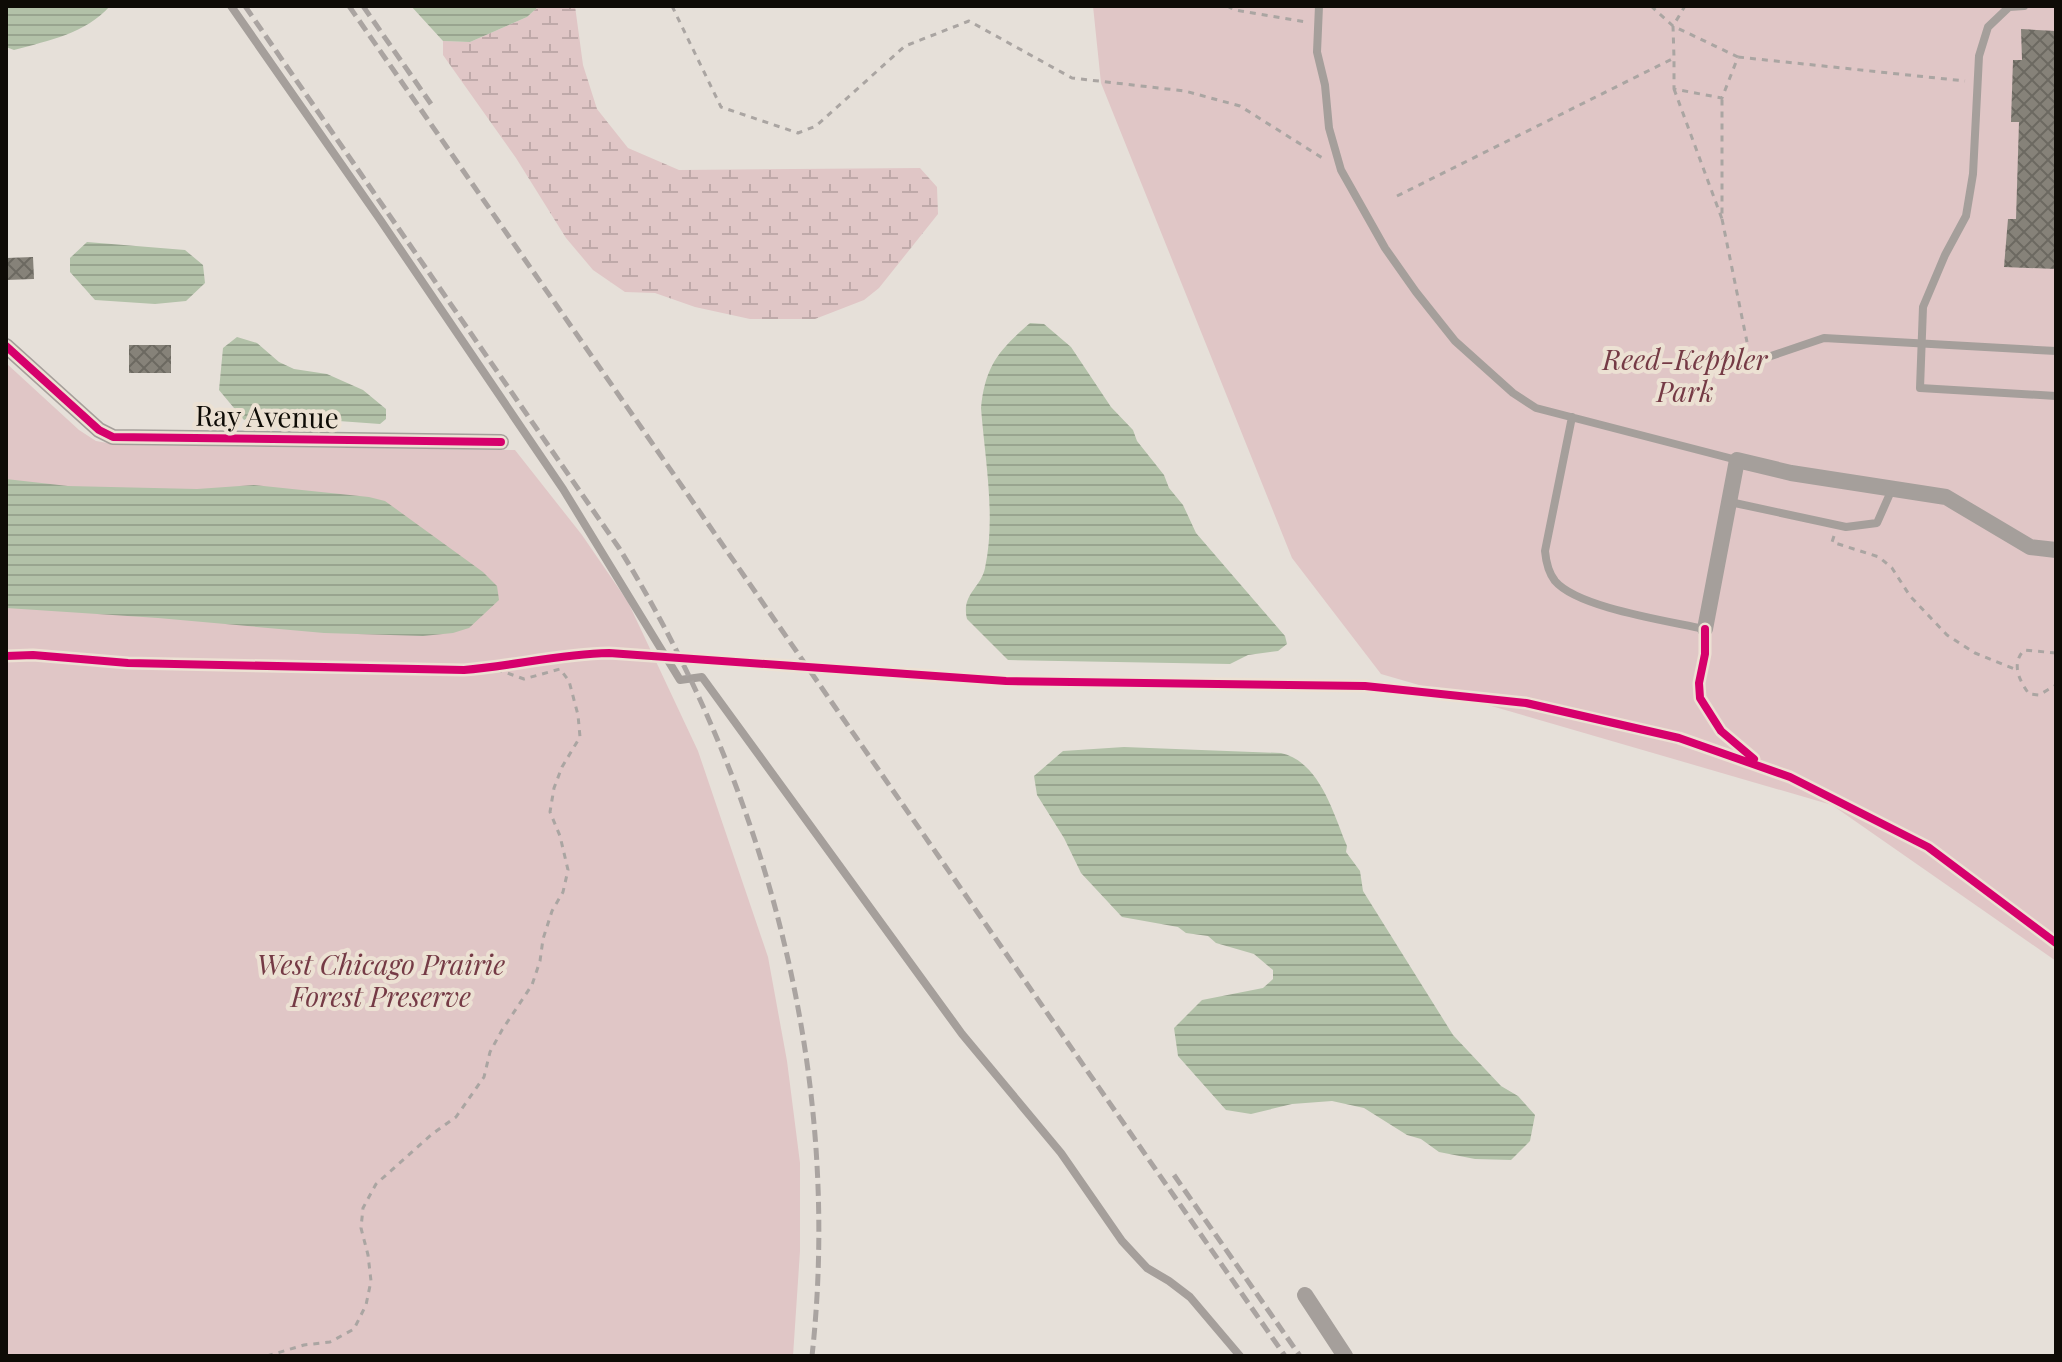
<svg xmlns="http://www.w3.org/2000/svg" width="2062" height="1362" viewBox="0 0 2062 1362" font-family="'Playfair Display',serif">
	<style>
		.wetland { fill: url(#wetland-marsh) }
		.green { fill: #e0c6c6 }
		.water { fill: url(#water-rules) }
		.building { fill: url(#building-cross-hatch) }
		.lines { fill: none; stroke-linecap: round; stroke-linejoin: round }
		.path { stroke: #aaa5a2; stroke-width: 3; stroke-dasharray: 6 6; stroke-linecap: butt }
		.service { stroke: #a59f9b; stroke-width: 8 }
		.minor { stroke: #a59f9b; stroke-width: 16 }
		.rail { stroke: #aaa4a1; stroke-width: 5; stroke-dasharray: 12 6; stroke-linecap: butt }
		.cycleway-casing { stroke: #ece1d3; stroke-width: 13 }
		.cycleway { stroke: #d6006c; stroke-width: 8 }
		.labels { text-anchor: middle; stroke-width: 8; stroke-linejoin: round; paint-order: stroke }
		.park-label { font-size: 28px; font-style: italic; fill: #753a45; stroke: #ece1d3 }
		.street-label { font-size: 28px; fill: #0e0b06; stroke: #ece1d3 }
	</style>
	<defs>
		<pattern id="wetland-marsh" width="20" height="14" patternUnits="userSpaceOnUse" patternTransform="scale(2)"><rect width="20" height="14" fill="#e0c6c6"/><path d="M1 5h8M5 5V1M11 12h8M15 12V8" fill="none" stroke="#bfa9a9"/></pattern>
		<pattern id="water-rules" width="6" height="5" patternUnits="userSpaceOnUse" patternTransform="scale(2)"><rect width="6" height="5" fill="#b2c1a8"/><path d="M0 2.5h6" fill="none" stroke="#98a48f"/></pattern>
		<pattern id="building-cross-hatch" width="8" height="8" patternUnits="userSpaceOnUse" patternTransform="scale(2)"><rect width="8" height="8" fill="#868279"/><path d="M0 0l8 8M0 8l8-8" fill="none" stroke="#6c6961"/></pattern>
	</defs>
	<rect width="100%" height="100%" fill="#e6e0d9"/>
	<path class="wetland" d="M539,6H575L583,65L597,109L628,148L679,170L920,168L937,187L938,214L879,288L864,300L815,319H750L695,307L655,293L625,292L593,270L566,238L516,158L443,55V41L470,42L527,17Z"/>
	<path class="green" d="M1093,6H2056V961L1832,805L1381,674L1292,558L1101,83Z
		M6,363L79,430L96,441L119,445L515,450L582,535L628,602L698,751L768,957L787,1061L800,1163V1251L793,1356H6Z"/>
	<path class="water" d="M6,6H110C85,34 50,40 14,50L6,47Z
		M411,6H539L527,17L470,42L443,41Z
		M87,242L185,250L203,265L205,283L186,301L155,304L95,300L70,272V258Z
		M1030,323L1044,324L1071,347L1111,407L1133,430L1137,441L1164,475L1169,488L1183,505L1196,533L1285,636L1287,644L1278,651L1248,655L1230,664L1008,660L967,619C961,594 981,588 985,568C996,517 985,460 981,408C985,366 999,350 1030,323Z
		M237,337L257,343L279,362L294,369L327,374L363,390L386,409V419L380,424L256,415L244,420L219,390L223,348Z
		M6,479L68,486L197,489L254,485L369,497L385,501L483,572L497,586L499,600L469,628L453,633L423,636L324,633L158,618L6,608Z
		M1124,747L1281,753C1320,762 1333,813 1347,846L1346,852L1360,871L1363,891L1453,1035L1501,1086L1518,1096L1535,1115L1530,1141L1511,1160L1475,1159L1439,1152L1421,1139L1407,1135L1364,1108L1332,1101L1292,1104L1251,1114L1226,1110L1178,1056L1174,1028L1202,1000L1263,988L1273,979V970L1254,954L1216,943L1208,936L1186,933L1178,927L1122,917L1081,873L1064,838L1037,795L1034,776L1063,751Z"/>
	<path class="building" d="M2021,29L2056,31V269L2004,267L2008,219H2016L2019,122H2011L2013,60H2022Z
		M33,257L34,279L6,280V258Z
		M129,345H171V373H129Z"/>
	<g class="lines">
		<path class="path" d="M672,6L721,107L798,133L816,126L905,46L969,21L1072,78L1185,91L1240,106L1324,159
			M1227,6L1235,10L1306,22
			M1651,6L1673,26L1685,6
			M1738,57L1965,81
			M1674,89L1722,219V98
			M1397,196L1674,58L1673,26L1738,57L1722,98L1674,89V58
			M1722,219L1747,342
			M1834,536L1832,542L1879,557L1892,568L1910,596L1947,635L1975,653L2017,670
			M2056,653L2024,650C2011,664 2019,680 2029,694L2039,695L2056,685
			M267,1356L304,1345L330,1342L354,1329L366,1305L371,1281L368,1255L361,1228L363,1208L376,1184L432,1134L456,1117L484,1077L490,1052L502,1030L532,985L540,961L543,939L552,911L563,892L568,870L560,836L550,812L554,788L562,767L580,737L578,715L569,681L560,669L524,679L493,668"/>
		<path class="service" d="M231,6L381,221L563,489L680,680L702,677L962,1034L1061,1153L1122,1241L1147,1268L1169,1281L1190,1297L1240,1356
			M1319,6L1317,52L1325,85L1329,128L1341,170L1385,248L1416,292L1455,341L1513,393L1536,408L1737,460
			M2024,6L2009,7L1988,27L1979,56L1973,174L1966,216L1945,255L1923,307L1920,388L2056,396
			M1768,357L1824,338L2056,351
			M1572,417L1545,551C1546,562 1548,572 1555,581C1578,608 1669,621 1704,629
			M1730,502L1846,527L1877,523L1892,489"/>
		<path class="minor" d="M6,346L99,430L113,437L501,442
			M1705,629L1737,460L1791,473L1946,497L2030,547L2056,550
			M1305,1295L1345,1356"/>
		<path class="rail" d="M245,6L619,548C767,788 843,1075 812,1356
			M349,6L1285,1356
			M363,6L431,104
			M1174,1175L1300,1356"/>
		<defs>
			<path id="cycleway" d="M6,346L99,430L113,437L501,442
				M1705,629V654L1699,683L1700,698L1721,731L1754,759
				M6,656L33,655L128,663L464,670C513,666 560,654 609,653L1006,681L1365,686L1526,703L1679,738L1790,777L1928,847L2056,943"/>
		</defs>
		<use href="#cycleway" class="cycleway-casing"/>
		<use href="#cycleway" class="cycleway"/>
	</g>
	<g class="labels">
		<g class="park-label">
			<text x="1685" y="370">Reed-Keppler<tspan x="1685" dy="32">Park</tspan></text>
			<text x="381" y="975">West Chicago Prairie<tspan x="381" dy="32">Forest Preserve</tspan></text>
		</g>
		<g class="street-label">
			<text transform="translate(267 417) rotate(1)" y="10">Ray Avenue</text>
		</g>
	</g>
	<rect width="2062" height="1362" fill="none" stroke="#0e0b06" stroke-width="16"/>
</svg>
